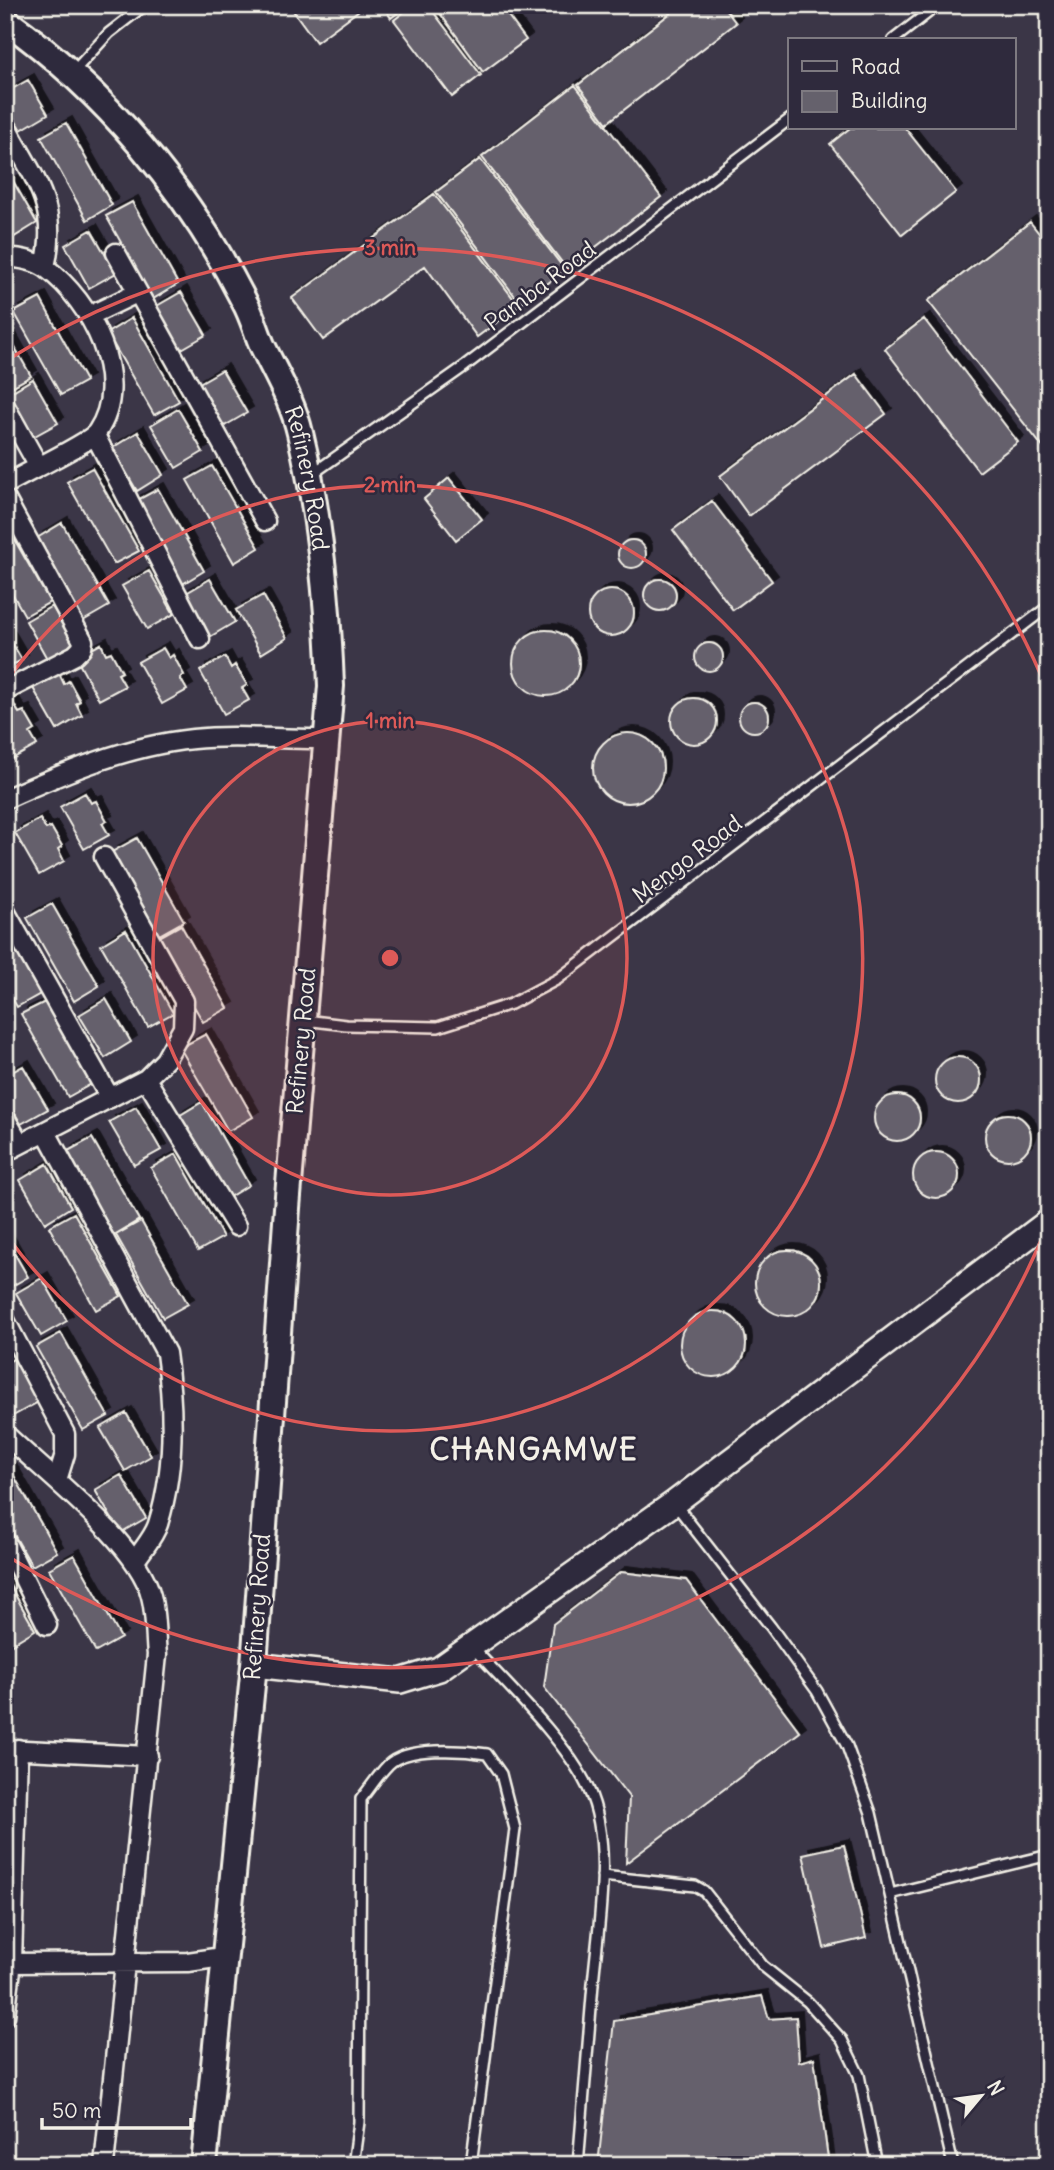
<svg xmlns="http://www.w3.org/2000/svg" width="1054" height="2170" viewBox="0 0 1054 2170" font-family="Delius,sans-serif">
	<style>
		.building { fill: #65616c; stroke: #f4f1e8; stroke-width: 2; filter: url(#shadow) }
		.lines { fill: none; stroke-linecap: round; stroke-linejoin: round }
		.service-casing { stroke: #f4f1e8; stroke-width: 14 }
		.minor-casing { stroke: #f4f1e8; stroke-width: 23 }
		.tertiary-casing { stroke: #f4f1e8; stroke-width: 28 }
		.secondary-casing { stroke: #f4f1e8; stroke-width: 30 }
		.service { stroke: #2f2a3d; stroke-width: 9 }
		.minor { stroke: #2f2a3d; stroke-width: 18 }
		.tertiary { stroke: #2f2a3d; stroke-width: 23 }
		.secondary { stroke: #2f2a3d; stroke-width: 24 }
		.ring { fill: none; stroke: #de5a58; stroke-width: 3.5 }
		.labels { text-anchor: middle; stroke-width: 5; stroke-linejoin: round; paint-order: stroke }
		.street-label { font-size: 23px; fill: #f4f1e8; stroke: #2f2a3d }
		.district-label { font-size: 30px; font-weight: bold; letter-spacing: 2px; fill: #f4f1e8; stroke: #2f2a3d }
		.centre { fill: #de5a58; stroke: #2f2a3d; stroke-width: 3.5 }
		.ring-label { font-size: 21px; text-anchor: middle; font-weight: bold; fill: #de5a58; stroke: #2f2a3d; stroke-width: 5; stroke-linejoin: round; paint-order: stroke }
	</style>
	<defs>
		<filter id="shadow"><feDropShadow dx="6" dy="-6" stdDeviation="0" flood-color="#0009"/></filter>
	</defs>
	<rect width="100%" height="100%" fill="#3b3647"/>
	<filter id="ink" filterUnits="userSpaceOnUse"><feTurbulence type="fractalNoise" baseFrequency=".0143" numOctaves="2"/><feDisplacementMap in="SourceGraphic" scale="14" xChannelSelector="R" yChannelSelector="G"/><feConvolveMatrix kernelMatrix="1 2 1 2 8 2 1 2 1" color-interpolation-filters="sRGB"/></filter>
	<g filter="url(#ink)">
		<path class="building" d="M289,5H366L316,42Z
			M382,5H408L391,18Z
			M413,5H428L481,75L452,97L394,20Z
			M434,5H500L526,40L483,72Z
			M681,5H722L736,23L607,123L578,85Z
			M28,80L48,114L21,130L5,103V93Z
			M575,85L661,197L567,269L482,157Z
			M66,123L112,205L87,220L41,137Z
			M850,128H905L956,192L902,235L830,144Z
			M480,159L565,270L521,304L436,192Z
			M13,181L37,223L11,239L5,229V185Z
			M434,194L519,306L477,337L425,266L323,340L292,298Z
			M132,202L178,284L153,299L106,216Z
			M1030,222L1049,246V455L928,301Z
			M91,230L116,273L89,288L65,245Z
			M181,292L206,335L180,350L155,307Z
			M40,298L86,381L61,395L14,312Z
			M132,318L179,401L154,415L107,333Z
			M924,319L1018,442L979,472L885,349Z
			M5,330L31,376L6,390L5,388Z
			M222,370L247,413L221,428L196,385Z
			M856,374L886,414L749,516L720,476Z
			M33,379L58,423L31,438L6,395Z
			M178,409L203,452L176,468L151,425Z
			M138,432L163,475L137,491L112,448Z
			M212,466L259,548L234,563L187,480Z
			M92,468L139,551L114,564L67,482Z
			M449,478L482,519L456,540L424,499Z
			M158,489L204,571L179,586L132,503Z
			M712,501L772,581L733,610L673,530Z
			M5,523L50,602L25,616L5,581Z
			M62,523L109,606L83,621L37,538Z
			M618 554a14 14 0 1 1 28 0a14 14 0 1 1-28 0Z
			M149,571L174,614L147,629L122,586Z
			M210,579L235,622L208,638L183,595Z
			M644 595a16 16 0 1 1 32 0a16 16 0 1 1-32 0Z
			M588 613a23 23 0 1 1 46 0a23 23 0 1 1-46 0Z
			M263,595L287,638L261,654L236,610Z
			M52,606L77,649L50,664L26,621Z
			M513 663a33 33 0 1 1 66 0a33 33 0 1 1-66 0Z
			M5,631L22,660L5,669Z
			M695 657a14 14 0 1 1 28 0a14 14 0 1 1-28 0Z
			M101,644L106,654L111,652L122,672L118,674L125,686L99,700L76,658Z
			M163,648L169,658L173,655L184,675L180,678L187,690L162,704L138,662Z
			M225,657L231,668L235,665L247,685L242,688L249,700L224,714L200,671Z
			M59,673L64,684L69,681L80,701L76,703L82,715L57,730L33,688Z
			M671 721a23 23 0 1 1 46 0a23 23 0 1 1-46 0Z
			M739 717a15 15 0 1 1 30 0a15 15 0 1 1-30 0Z
			M13,703L19,713L24,711L35,730L30,733L37,745L12,759L5,747V708Z
			M593 768a35 35 0 1 1 70 0a35 35 0 1 1-70 0Z
			M85,793L91,803L96,801L107,821L102,823L109,835L84,849L60,807Z
			M40,819L46,829L51,827L62,846L58,849L64,861L39,875L15,833Z
			M137,838L184,921L159,935L112,852Z
			M52,904L99,986L74,1001L27,918Z
			M181,925L228,1008L203,1022L156,939Z
			M5,927L42,993L17,1007L5,986Z
			M126,930L173,1013L148,1027L101,945Z
			M106,999L131,1042L105,1058L79,1015Z
			M47,1001L93,1083L68,1097L21,1014Z
			M206,1034L253,1117L228,1131L180,1048Z
			M935 1080a23 23 0 1 1 46 0a23 23 0 1 1-46 0Z
			M23,1066L48,1109L21,1124L5,1096V1076Z
			M874 1118a23 23 0 1 1 46 0a23 23 0 1 1-46 0Z
			M202,1102L249,1185L224,1200L177,1117Z
			M136,1107L161,1150L134,1165L109,1122Z
			M985 1137a23 23 0 1 1 46 0a23 23 0 1 1-46 0Z
			M92,1138L139,1220L114,1235L66,1152Z
			M913 1175a23 23 0 1 1 46 0a23 23 0 1 1-46 0Z
			M176,1154L223,1237L198,1251L151,1168Z
			M47,1164L71,1207L45,1223L20,1180Z
			M74,1213L121,1296L96,1310L49,1227Z
			M141,1221L188,1304L163,1318L116,1235Z
			M5,1237L28,1277L5,1290Z
			M755 1283a33 33 0 1 1 66 0a33 33 0 1 1-66 0Z
			M42,1278L67,1321L41,1336L16,1293Z
			M680 1344a33 33 0 1 1 66 0a33 33 0 1 1-66 0Z
			M61,1333L108,1416L83,1430L36,1347Z
			M15,1358L40,1401L13,1416L5,1402V1364Z
			M126,1413L151,1456L125,1471L100,1428Z
			M10,1469L57,1552L32,1566L5,1519V1472Z
			M121,1475L146,1518L120,1533L95,1490Z
			M74,1555L121,1638L96,1652L49,1569Z
			M621,1572L686,1580L800,1732L626,1863L629,1797L544,1687L553,1624Z
			M5,1577L35,1630L10,1645L5,1635Z
			M844,1845L866,1938L824,1948L803,1854Z
			M762,1996L769,2019L796,2017L799,2062L814,2058L829,2165H598L614,2021Z"/>
		<g class="lines">
			<defs>
				<path id="service" d="M893,40L938,5
					M73,72L109,33L145,5
					M312,474L465,366L790,119
					M305,1020L346,1025L438,1027L511,1004L558,979L1049,606
					M675,1504L771,1627L817,1691L847,1746L871,1813L953,2165
					M473,1648C509,1687 565,1740 588,1788C614,1842 598,1926 593,1984C588,2044 583,2104 578,2165
					M1044,1857L1049,1878
					M602,1876L695,1886L704,1891L763,1966L808,2002L842,2040L859,2075L877,2165
					M890,1894L1049,1855
					M353,2165L359,2122L361,1799C370,1788 378,1775 388,1765C406,1746 463,1750 487,1754L501,1774L515,1829L471,2165"/>
				<path id="minor" d="M5,124C33,179 60,203 45,267
					M116,253L265,521
					M5,257C19,258 34,260 46,268C91,301 133,380 97,432C89,443 23,474 5,485
					M89,316L137,293
					M5,406L38,465
					M95,435L200,639
					M5,498L83,641L82,648L75,655L5,691
					M5,799C65,772 127,746 193,739C237,734 282,740 327,739
					M5,911L110,1098
					M146,1079L236,1226
					M5,1118L20,1144
					M46,1132L166,1353C174,1408 175,1470 158,1524C154,1537 142,1550 135,1561
					M5,1152L146,1079L165,1060L183,1028L184,1001L104,857
					M5,1320L65,1434V1454L57,1480
					M5,1434C44,1472 139,1544 151,1596C156,1614 155,1636 157,1655L104,2165
					M5,1541L47,1625
					M5,1749L148,1756
					M5,1963L188,1962L222,1957
					M5,2016L12,1962L18,1749"/>
				<path id="tertiary" d="M254,1665L400,1681L439,1669L674,1503L1049,1221"/>
				<g id="secondary">
					<path id="s1" d="M5,20C105,91 189,192 244,301C252,315 256,331 262,345C276,374 293,402 300,433C320,516 328,601 331,686L287,1208L254,1665L204,2165"/>
				</g>
			</defs>
			<use href="#service" class="service-casing"/>
			<use href="#minor" class="minor-casing"/>
			<use href="#tertiary" class="tertiary-casing"/>
			<use href="#secondary" class="secondary-casing"/>
			<use href="#service" class="service"/>
			<use href="#minor" class="minor"/>
			<use href="#tertiary" class="tertiary"/>
			<use href="#secondary" class="secondary"/>
		</g>
	</g>
	<circle cx="390" cy="958" r="237" fill="#de5a58" fill-opacity=".12"/>
	<g class="ring">
		<circle cx="390" cy="958" r="237"/>
		<path d="M7 680A473 473 0 1 1 7 1236"/>
		<path d="M1048 1224A710 710 0 0 1 9 1557M9 359A710 710 0 0 1 1048 692"/>
	</g>
	<g class="labels">
		<g class="street-label">
			<text transform="translate(540 286) rotate(-37)" y="8">Pamba Road</text>
			<text dy="8" stroke="none"><textPath href="#s1" startOffset="562">Refinery Road</textPath></text>
			<text transform="translate(687 859) rotate(-37)" y="8">Mengo Road</text>
			<text transform="translate(301 1041) rotate(-85)" y="8">Refinery Road</text>
			<text transform="translate(257 1607) rotate(-86)" y="8">Refinery Road</text>
		</g>
		<g class="district-label">
			<text x="534" y="1460">CHANGAMWE</text>
		</g>
	</g>
	<circle cx="390" cy="958" r="10" class="centre"/>
	<g class="ring-label">
		<text x="390" y="255">3 min</text>
		<text x="390" y="492">2 min</text>
		<text x="390" y="728">1 min</text>
	</g>
	<rect width="1054" height="2170" fill="none" stroke="#2f2a3d" stroke-width="28"/>
	<rect x="14" y="14" width="1026" height="2142" fill="none" stroke="#f4f1e8" stroke-width="2.5" filter="url(#ink)"/>
	<rect x="788" y="38" width="228" height="91" fill="#2f2a3d" stroke="#7e7a81" stroke-width="2"/>
	<rect x="802" y="61" width="35" height="10" fill="#2f2a3d" stroke="#7e7a81" stroke-width="2"/>
	<text x="851" y="74" font-size="21" fill="#f4f1e8">Road</text>
	<rect x="802" y="91" width="35" height="21" fill="#65616c" stroke="#7e7a81" stroke-width="2"/>
	<text x="851" y="108" font-size="21" fill="#f4f1e8">Building</text>
	<g transform="translate(981 2096) rotate(61)" stroke="#2f2a3d" stroke-width="5" paint-order="stroke">
	<path d="M0-5L12 26L0 18L-12 26Z" fill="#f4f1e8"/>
	<text y="-10" font-size="19" font-weight="bold" text-anchor="middle" fill="#f4f1e8">N</text>
	</g>
	<path d="M42 2118v10h149v-10" fill="none" stroke="#f4f1e8" stroke-width="3.5"/>
	<text x="52" y="2118" font-size="21" fill="#f4f1e8" stroke="#2f2a3d" stroke-width="5" paint-order="stroke">50 m</text>
</svg>
